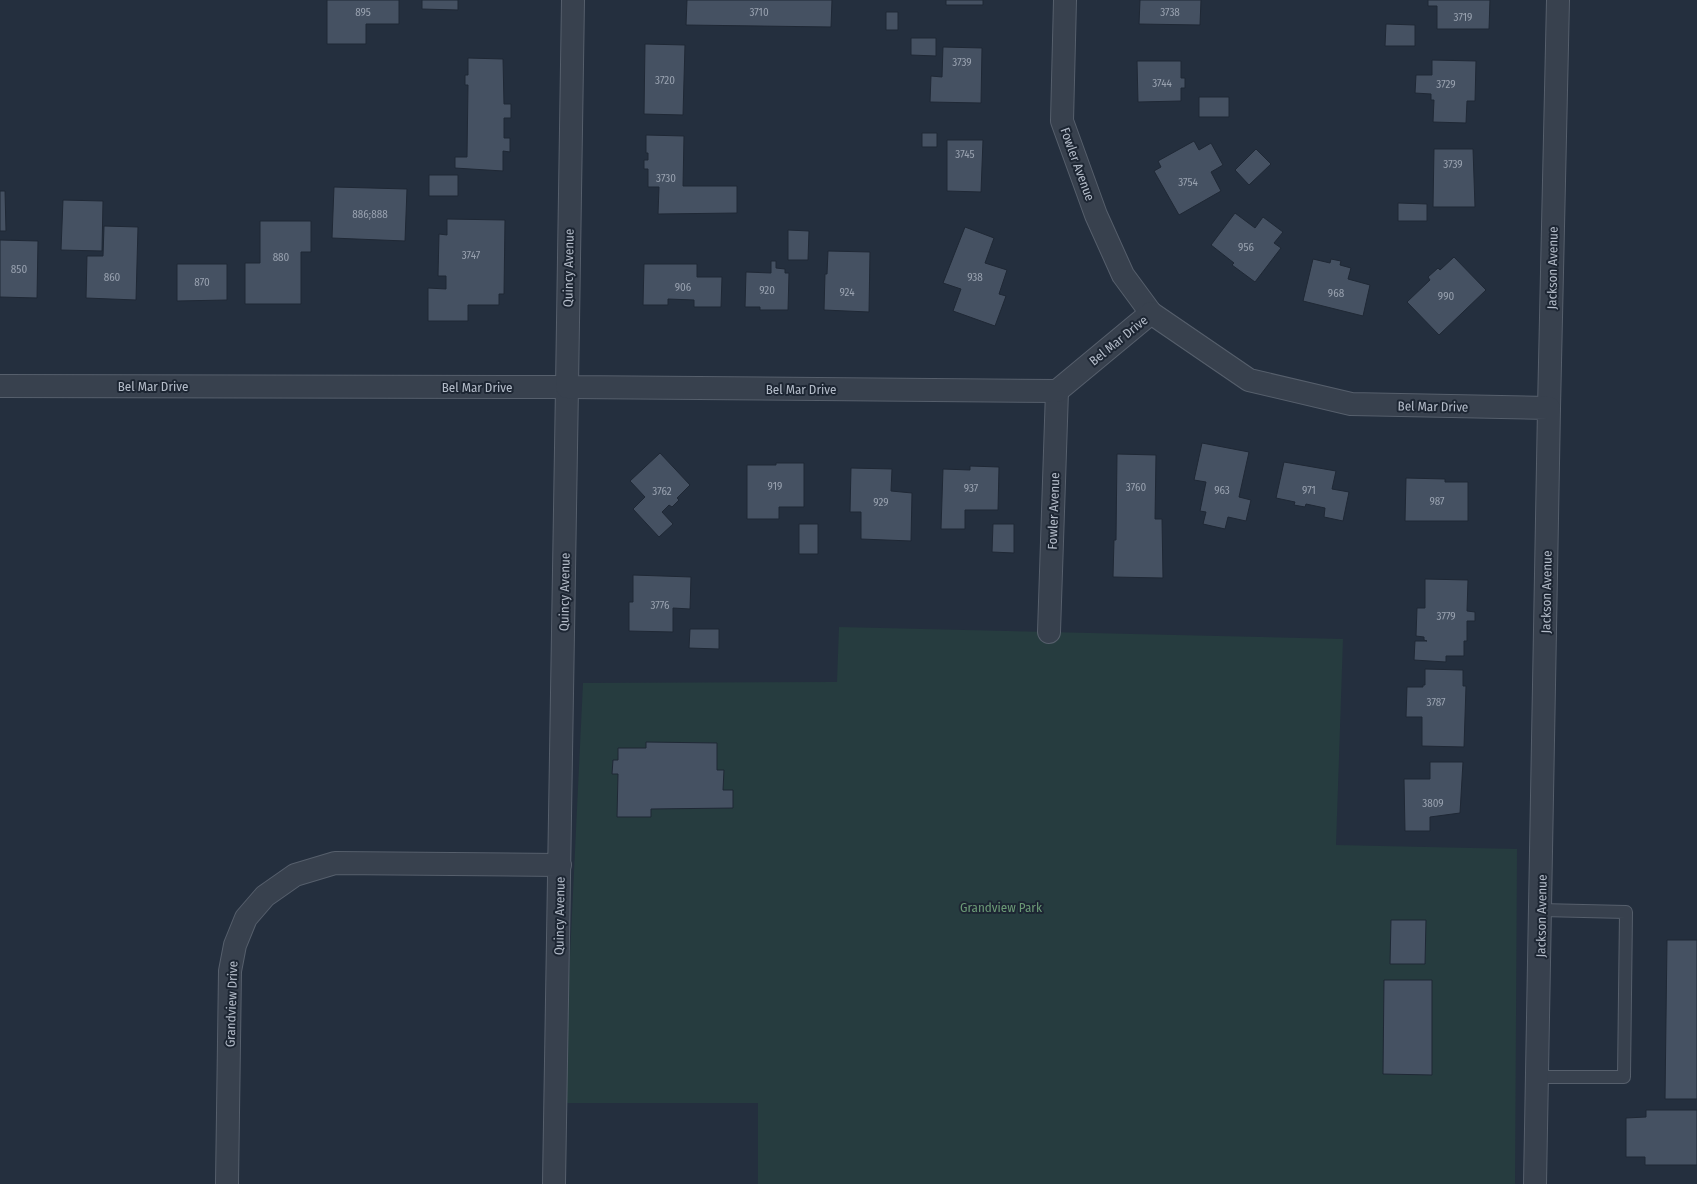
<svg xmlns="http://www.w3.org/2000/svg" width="1697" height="1184" viewBox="0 0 1697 1184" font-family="'Fira Sans Condensed',sans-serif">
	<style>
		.green { fill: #263c3f }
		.building { fill: #455162; stroke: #1f2835 }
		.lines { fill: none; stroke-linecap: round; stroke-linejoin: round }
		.service-casing { stroke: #565f6c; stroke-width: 14 }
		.minor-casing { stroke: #565f6c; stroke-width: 24 }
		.tertiary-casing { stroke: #565f6c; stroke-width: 24 }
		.service { stroke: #38414e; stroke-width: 12 }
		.minor { stroke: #38414e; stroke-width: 22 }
		.tertiary { stroke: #38414e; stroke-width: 22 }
		.labels { text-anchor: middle; stroke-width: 4; stroke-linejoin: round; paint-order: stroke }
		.number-label { font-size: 11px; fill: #98a1af }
		.street-label { font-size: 13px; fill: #b4bcc9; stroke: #1d2633 }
		.park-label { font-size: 13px; fill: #6b9a76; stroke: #1d2633 }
	</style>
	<rect width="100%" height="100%" fill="#242f3e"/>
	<path class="green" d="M839,627L1343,639L1336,845L1517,849L1515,1184H758V1103H563L583,683L837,682Z"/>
	<path class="building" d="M327,0H399V24H366V44H327Z
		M422,0H458V10L422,9Z
		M687,0H832L831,27L686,25Z
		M946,0H983V5H946Z
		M1140,0H1201L1200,25L1139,24Z
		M1428,0H1490L1489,29H1437V6H1428Z
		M886,12H898V30H886Z
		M1386,24L1415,25V46H1385Z
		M911,38H936V56L911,55Z
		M645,44L685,45L683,115L644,114Z
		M943,47L982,48L981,103L930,102L931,76L942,77Z
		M468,58L503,59L504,104H511V118H504V138H510V152L503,151V171L455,168V157H467L468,85H465V75H468Z
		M1432,60L1476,61L1475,101H1467L1466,123L1433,122L1434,100H1431V94L1415,93L1416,75H1432Z
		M1137,61H1181V78H1185V88H1181V101L1138,102Z
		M1199,97H1229V117H1199Z
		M922,133H937V147H922Z
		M646,135L684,136L683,186H737V213L658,214L659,187H648V169H644V160H648V153H646Z
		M947,140H983L981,192L947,191Z
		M1194,141L1199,150L1211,143L1223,165L1211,172L1221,191L1179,215L1154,171L1161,167L1158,161Z
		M1256,149L1271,164L1249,185L1235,170Z
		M1434,149H1473L1475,207H1433Z
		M429,175H458V196H429Z
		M334,187L407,189L405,241L332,238Z
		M0,191H5L6,231H0Z
		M63,200L103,201L102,251L61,250Z
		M1398,203L1427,204V221H1398Z
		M1235,213L1255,228L1263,217L1283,232L1274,243L1281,248L1255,282L1232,265L1234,263L1211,245Z
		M447,219L505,220L504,294H499V305H468V321H428V288L446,289V276H438L439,234L447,235Z
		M260,221H311V252H301V304H245V263H260Z
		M104,226L138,227L136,300L86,298L87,256H103Z
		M965,227L994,238L985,263L1007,270L999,294L1006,296L995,326L953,311L961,289L943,283Z
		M788,230L809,231L808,260H788Z
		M0,240L38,241L37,298L0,297Z
		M828,251L870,252L869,312L824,310L825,274H827Z
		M1454,257L1486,290L1439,335L1407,302L1430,280L1428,277L1438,268L1440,270Z
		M1313,259L1330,263L1331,259L1341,261L1340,265L1351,268L1348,279L1370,285L1363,316L1303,301Z
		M771,261H776V268L785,269V273H789L788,310H760V307H745L746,272L771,273Z
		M177,264H227V300L177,301Z
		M644,264H697V277H722L721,307H694V300L668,299V305H643Z
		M1202,443L1249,452L1239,497L1251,500L1246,521L1228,517L1225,529L1203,524L1206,512L1200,511L1206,482L1194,480Z
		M660,453L690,485L677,498L679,500L672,507L669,505L662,512L673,524L659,537L633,509L645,497L630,481Z
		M1117,454L1156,455L1155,519H1162L1163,578L1113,577L1114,540H1116Z
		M1284,462L1336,471L1332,489L1349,492L1343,521L1324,517L1325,508L1306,504L1305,507L1294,505L1295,502L1276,498Z
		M776,463H804V507H779V519H747V465H776Z
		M970,466L999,467L998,510H965V529H941L943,469L970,470Z
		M851,468L892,469L891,491L912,493L911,541L861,539V512H850Z
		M1406,478L1445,479V482H1468V521H1405Z
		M799,524H818V554H799Z
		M993,524H1014V553L992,552Z
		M633,575L691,577L690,609L673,608V632L629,631V602H633Z
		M1425,579L1468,580L1467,611L1475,612V621H1467V641H1464V656H1446V662L1414,660L1415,641H1427L1424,640V637L1416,636L1417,608H1425Z
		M690,629H719V649L689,648Z
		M1425,669L1463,670V686H1466L1464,747L1422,746V717H1406L1407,687H1423V685H1425Z
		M646,742L717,743V770H724L723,790H733V808L651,809V817H617L618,774H612L613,760H618V748H646Z
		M1430,762H1463L1460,813L1430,817V831H1405L1404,779H1430Z
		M1391,920H1426L1425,964H1390Z
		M1667,940H1697V1099H1665Z
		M1384,980H1432V1075L1383,1074Z
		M1646,1110H1697V1165H1645V1157H1626V1118L1646,1117Z"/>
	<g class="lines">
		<defs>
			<path id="service" d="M1537,1077H1624L1626,912L1541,910"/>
			<path id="minor" d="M1065,0L1062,121L1096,215L1123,275L1151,313
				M0,386L567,387L554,1184
				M1549,408L1558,0
				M1049,632L1057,391
				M227,1184L230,971L235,945L246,918L265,896L295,875L335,863L560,865"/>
			<path id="tertiary" d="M573,0L567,387L1057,391L1151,313L1249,380L1351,404L1549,408L1535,1184"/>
		</defs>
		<use href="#service" class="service-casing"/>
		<use href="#minor" class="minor-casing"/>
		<use href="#tertiary" class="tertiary-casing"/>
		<use href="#service" class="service"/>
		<use href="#minor" class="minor"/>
		<use href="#tertiary" class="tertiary"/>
	</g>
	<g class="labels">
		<g class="number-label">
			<text x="363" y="16">895</text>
			<text x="759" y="16">3710</text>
			<text x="1170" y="16">3738</text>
			<text x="1463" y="21">3719</text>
			<text x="962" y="66">3739</text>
			<text x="665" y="84">3720</text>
			<text x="1162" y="87">3744</text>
			<text x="1446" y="88">3729</text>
			<text x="965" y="158">3745</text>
			<text x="1453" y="168">3739</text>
			<text x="666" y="182">3730</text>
			<text x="1188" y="186">3754</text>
			<text x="370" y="218">886;888</text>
			<text x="1246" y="251">956</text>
			<text x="471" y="259">3747</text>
			<text x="281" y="261">880</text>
			<text x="19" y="273">850</text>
			<text x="112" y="281">860</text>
			<text x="975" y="281">938</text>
			<text x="202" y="286">870</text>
			<text x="683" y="291">906</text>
			<text x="767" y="294">920</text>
			<text x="847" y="296">924</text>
			<text x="1336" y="297">968</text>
			<text x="1446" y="300">990</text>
			<text x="775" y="490">919</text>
			<text x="1136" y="491">3760</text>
			<text x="971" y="492">937</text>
			<text x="1222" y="494">963</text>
			<text x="1309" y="494">971</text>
			<text x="662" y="495">3762</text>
			<text x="1437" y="505">987</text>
			<text x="881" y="506">929</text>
			<text x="660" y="609">3776</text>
			<text x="1446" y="620">3779</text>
			<text x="1436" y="706">3787</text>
			<text x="1433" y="807">3809</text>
		</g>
		<g class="street-label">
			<text transform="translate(1078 164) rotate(70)" y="5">Fowler Avenue</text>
			<text transform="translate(568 268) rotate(-89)" y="5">Quincy Avenue</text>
			<text transform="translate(1552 268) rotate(-89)" y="5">Jackson Avenue</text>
			<text transform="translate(1118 340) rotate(-39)" y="5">Bel Mar Drive</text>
			<text x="153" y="391">Bel Mar Drive</text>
			<text x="477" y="392">Bel Mar Drive</text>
			<text x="801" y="394">Bel Mar Drive</text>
			<text transform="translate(1433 406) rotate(1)" y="5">Bel Mar Drive</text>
			<text transform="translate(1053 511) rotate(-88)" y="5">Fowler Avenue</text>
			<text transform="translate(564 592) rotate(-89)" y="5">Quincy Avenue</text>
			<text transform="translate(1546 592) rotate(-89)" y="5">Jackson Avenue</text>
			<text transform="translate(559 916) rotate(-89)" y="5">Quincy Avenue</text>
			<text transform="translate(1541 916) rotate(-89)" y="5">Jackson Avenue</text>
			<text transform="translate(231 1004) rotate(-88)" y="5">Grandview Drive</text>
		</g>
		<g class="park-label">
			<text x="1001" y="912">Grandview Park</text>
		</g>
	</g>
</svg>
